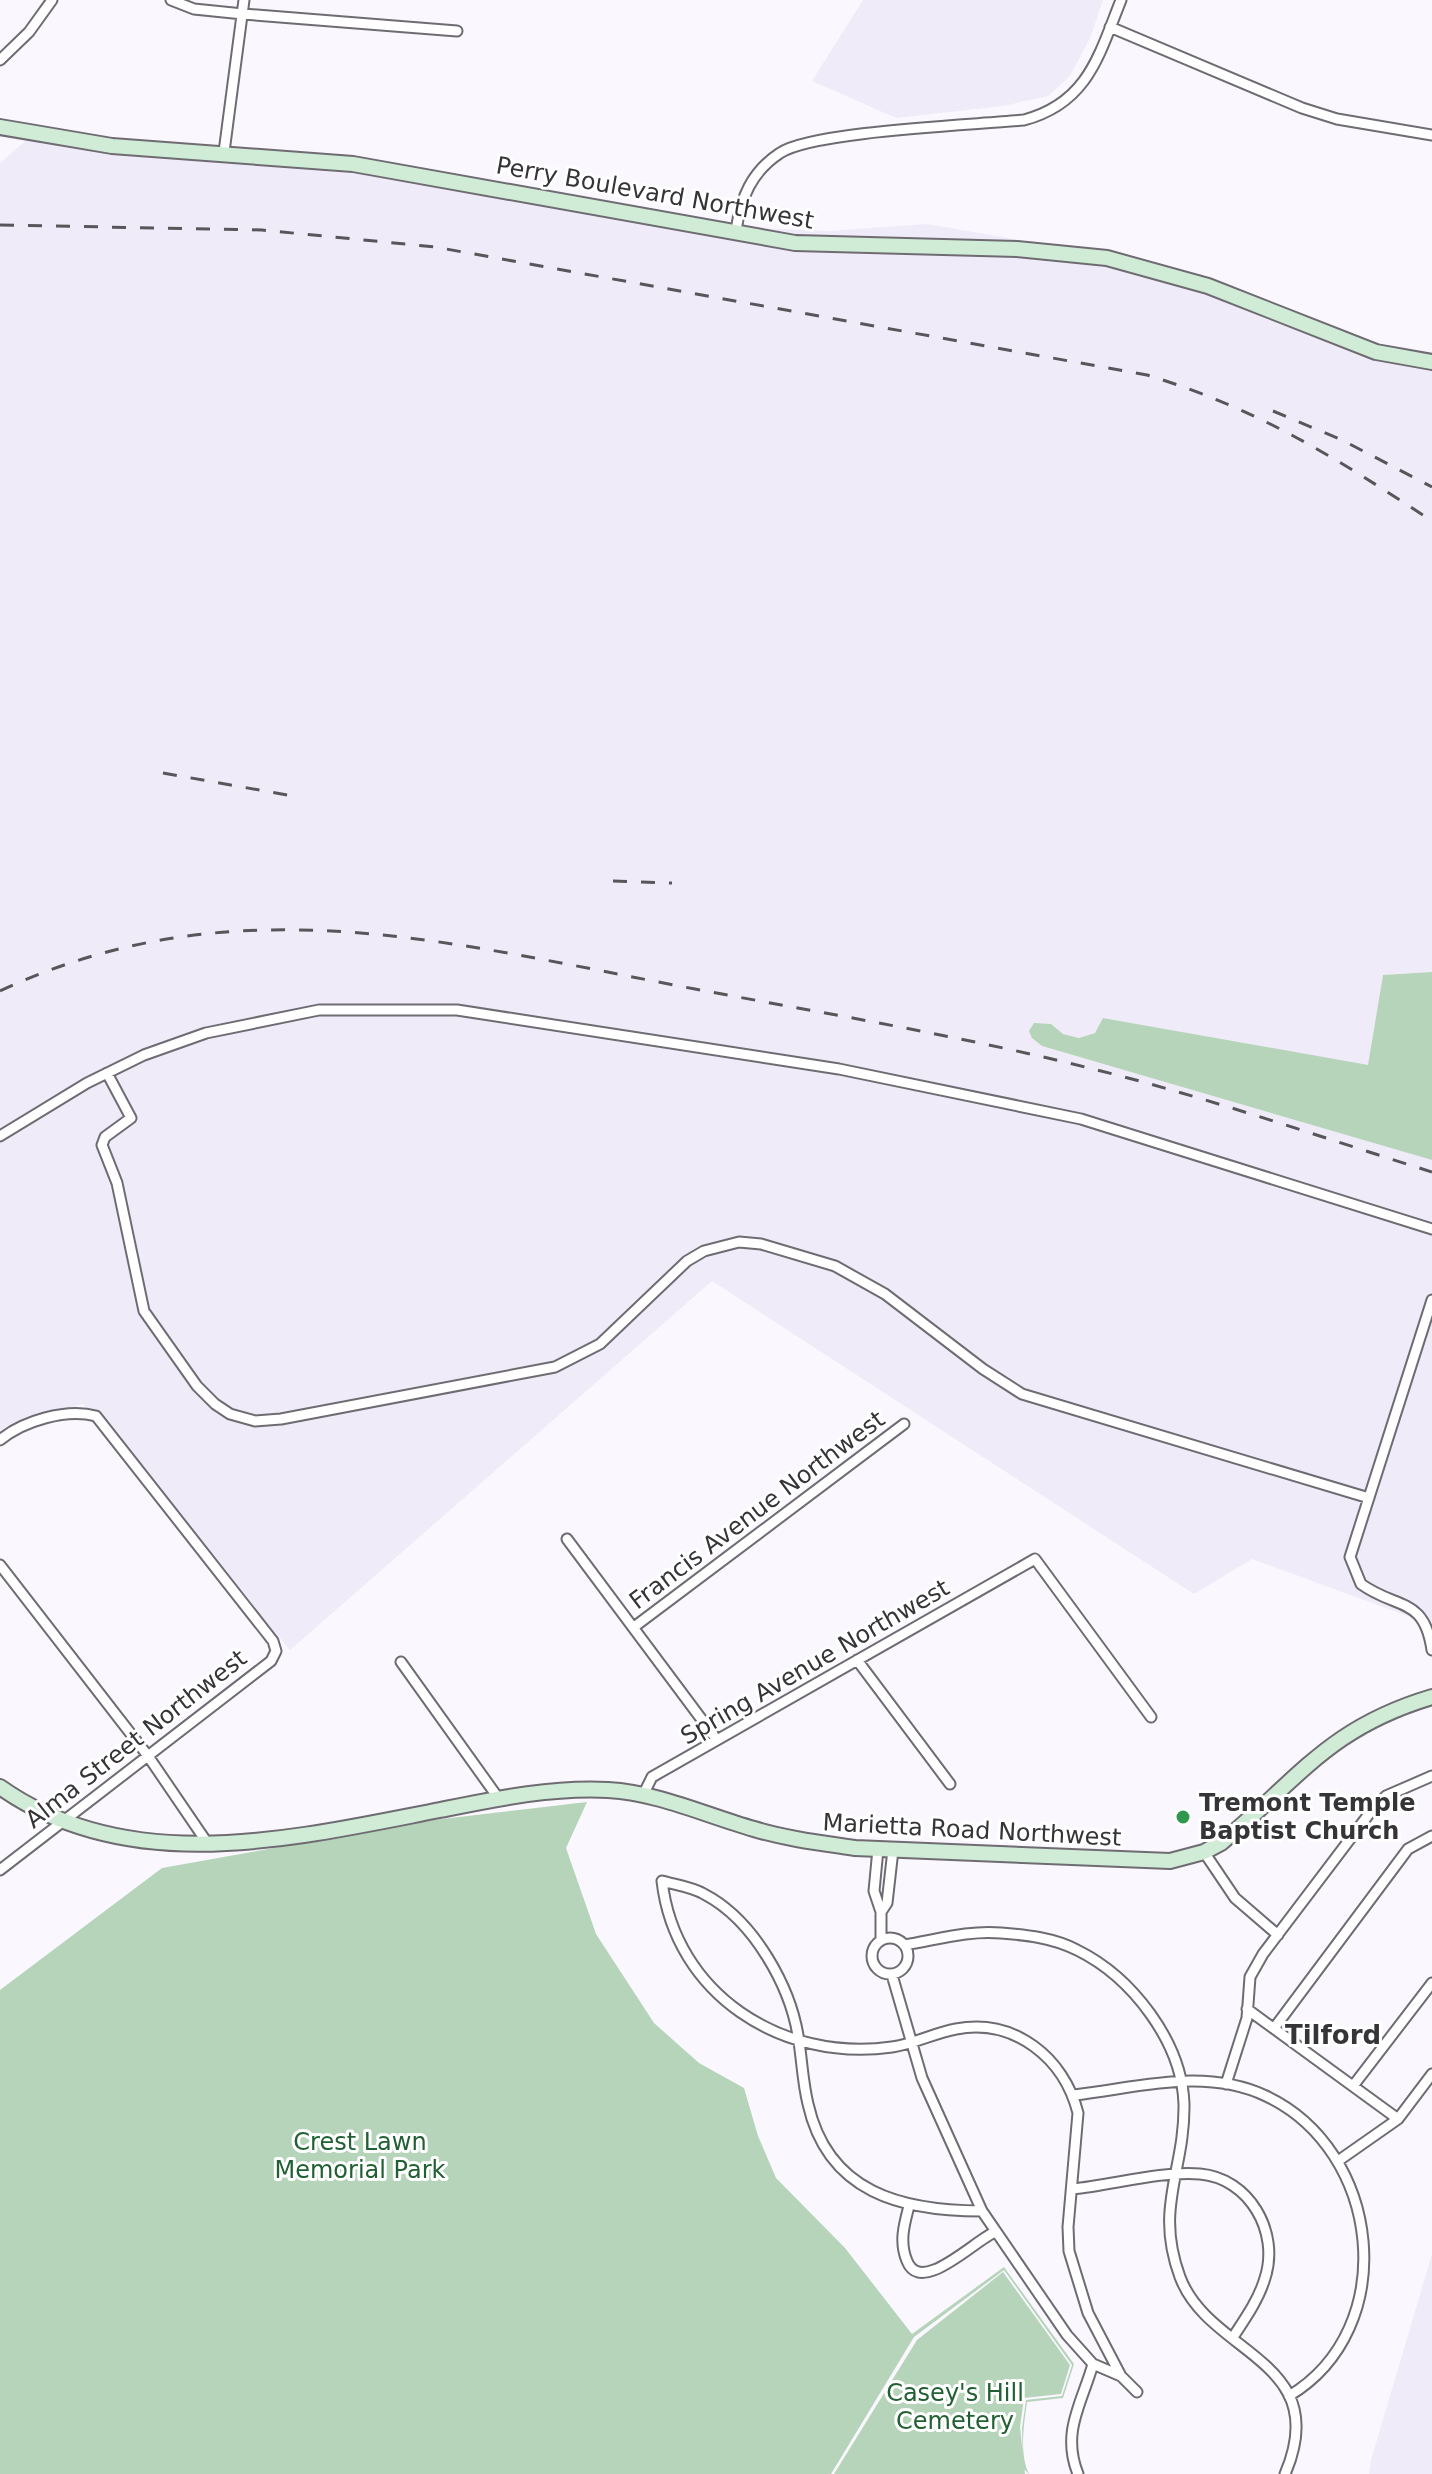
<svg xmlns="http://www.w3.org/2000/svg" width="1432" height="2474" viewBox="0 0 1432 2474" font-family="'DejaVu Sans',sans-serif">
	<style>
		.built { fill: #f0ebf9 }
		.green { fill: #b5d4b9 }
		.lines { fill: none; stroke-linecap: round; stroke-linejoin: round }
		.street-casing { stroke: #6e6c72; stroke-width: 13 }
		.secondary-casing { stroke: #6e6c72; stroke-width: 18 }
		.street { stroke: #fff; stroke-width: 9 }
		.secondary { stroke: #d0ebd6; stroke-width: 14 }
		.rail { stroke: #57565a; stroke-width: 3; stroke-dasharray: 14 14; stroke-linecap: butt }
		.poi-dot { fill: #2f974e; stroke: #fff; stroke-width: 3 }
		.labels { text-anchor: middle; stroke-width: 6; stroke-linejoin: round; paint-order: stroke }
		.street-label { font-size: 24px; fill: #353437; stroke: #fff }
		.poi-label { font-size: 24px; font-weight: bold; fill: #353437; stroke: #fff; text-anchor: start }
		.park-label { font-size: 24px; fill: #206032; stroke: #fff }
		.neighbourhood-label { font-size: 26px; font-weight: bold; fill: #353437; stroke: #fff }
	</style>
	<rect width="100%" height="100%" fill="#faf7fe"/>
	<path class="built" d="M863,0H1103L1091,36L1070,76L1048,96L1003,106L896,118L812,81Z
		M32,135L230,149L719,227L829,231L927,224L1031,242L1143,268L1402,359L1432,355V972L1383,975L1368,1066L1104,1018L1095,1033L1079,1038L1063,1034L1051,1024L1042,1046L1432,1160V1625L1252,1559L1194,1594L712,1281L290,1650L83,1404L0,1430V163Z
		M1432,2254V2474H1369L1371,2460Z"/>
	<path class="green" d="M1432,972V1160L1042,1046L1032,1038L1029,1031L1034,1023L1051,1024L1063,1034L1079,1038L1095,1033L1103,1018L1368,1065L1383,975Z
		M587,1802L566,1848L596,1934L654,2023L699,2063L744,2088L758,2136L776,2178L845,2248L912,2334L1004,2267L1074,2364L1063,2398L1027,2402C1024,2423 1019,2454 1029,2474L1023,2468L1022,2428L1026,2400L1062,2396L1072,2365L1004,2270L914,2337L831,2474H0V1990L162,1868L425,1821Z
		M1003,2272L1070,2365L1061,2394L1024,2398L1020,2427L1025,2474H834L917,2340Z"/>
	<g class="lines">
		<defs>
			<path id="street" d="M171,0L194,9L243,14L457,31
				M1110,27L1302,108L1337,119L1432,135
				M0,60L29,32L52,0
				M224,152L244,0
				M736,230C741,198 751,172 780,153C812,131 976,125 1024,120C1088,103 1099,55 1121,0
				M107,1073L131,1118L105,1137L102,1145L117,1183L144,1311L197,1386L215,1404L230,1414L255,1421L281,1419L555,1367L600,1344L687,1261L704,1251L739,1242L761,1244L835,1266L885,1294L983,1369L1022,1394L1369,1498
				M0,1136L87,1083L144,1055L206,1033L319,1010H457L839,1069L1081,1119L1432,1229
				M1432,1300L1350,1557L1361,1584C1397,1610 1424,1596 1432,1650
				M0,1440C23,1421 66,1408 96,1416L273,1641L276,1651L271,1661L0,1870
				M567,1539L717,1740
				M0,1565L148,1756L208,1844
				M634,1627L904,1424
				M857,1660L950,1784
				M401,1662L499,1799
				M643,1795L652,1777L1035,1559L1151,1717
				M878,1849L874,1891L881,1912L887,1903L893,1850
				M1204,1852L1235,1898L1278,1935
				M881,1912V1940
				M872 1956a18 18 0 1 1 36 0a18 18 0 1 1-36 0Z
				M904,1945C936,1940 968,1930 1001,1933C1027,1935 1054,1938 1077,1950C1132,1977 1182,2042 1184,2104C1185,2171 1154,2207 1180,2277C1209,2355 1334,2360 1285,2474
				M892,1975L922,2078L982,2211L1067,2335L1093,2364L1121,2376
				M1247,2009L1398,2119
				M1275,2027L1408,1849L1432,1836
				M1226,2084L1247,2018L1250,1977L1263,1954L1372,1810L1386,1796L1432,1776
				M1353,2086L1432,1983
				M1074,2095C1137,2088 1204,2067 1266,2096C1381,2150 1402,2328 1289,2396
				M1338,2161L1398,2119L1432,2074
				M1072,2189C1114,2185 1158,2171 1200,2174C1249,2178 1280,2232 1265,2278C1259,2299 1245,2319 1233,2337
				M909,2206C904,2225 899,2242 907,2261C921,2296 975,2240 995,2232
				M982,2211C902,2211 828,2193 808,2104C803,2084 802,2062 799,2042C792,1988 754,1920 704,1894C692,1887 676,1885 662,1881C675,1994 782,2063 892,2047C914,2044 934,2033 956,2029C1015,2018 1064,2058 1078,2113L1068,2227L1069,2251L1088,2313L1121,2376L1137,2392
				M1078,2474C1061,2432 1082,2403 1093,2364"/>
			<path id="secondary" d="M0,127L112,146L353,164L795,243L1017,249L1107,258L1208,286L1376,352L1432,362
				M0,1787C130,1879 295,1838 440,1810C495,1799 551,1787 608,1790C659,1793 705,1815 754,1829C787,1839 821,1843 855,1848L1170,1861L1204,1852L1221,1843C1299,1779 1328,1728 1432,1697"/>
		</defs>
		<use href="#street" class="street-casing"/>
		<use href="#secondary" class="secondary-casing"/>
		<use href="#street" class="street"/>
		<use href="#secondary" class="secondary"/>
		<path class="rail" d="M0,225L262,230L435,247L1147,375C1259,409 1336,458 1432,521
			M1273,411L1342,440L1432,487
			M163,773L293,796
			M613,881L672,883
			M0,991C235,881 454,944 695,989C828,1014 962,1036 1093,1069C1207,1097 1320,1137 1432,1172"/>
	</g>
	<circle class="poi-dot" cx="1183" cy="1817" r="8"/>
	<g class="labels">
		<g class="street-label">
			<text transform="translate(655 193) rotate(10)" y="8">Perry Boulevard Northwest</text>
			<text transform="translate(757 1510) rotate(-37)" y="8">Francis Avenue Northwest</text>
			<text transform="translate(815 1662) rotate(-30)" y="8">Spring Avenue Northwest</text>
			<text transform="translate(136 1739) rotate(-38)" y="8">Alma Street Northwest</text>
			<text transform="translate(972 1830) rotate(3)" y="8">Marietta Road Northwest</text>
		</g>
		<g class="poi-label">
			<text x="1199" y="1811">Tremont Temple<tspan x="1199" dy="28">Baptist Church</tspan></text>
		</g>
		<g class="park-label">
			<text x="360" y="2150">Crest Lawn<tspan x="360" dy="28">Memorial Park</tspan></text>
			<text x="955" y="2401">Casey's Hill<tspan x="955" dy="28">Cemetery</tspan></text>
		</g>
		<g class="neighbourhood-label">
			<text x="1333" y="2044">Tilford</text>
		</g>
	</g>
</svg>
